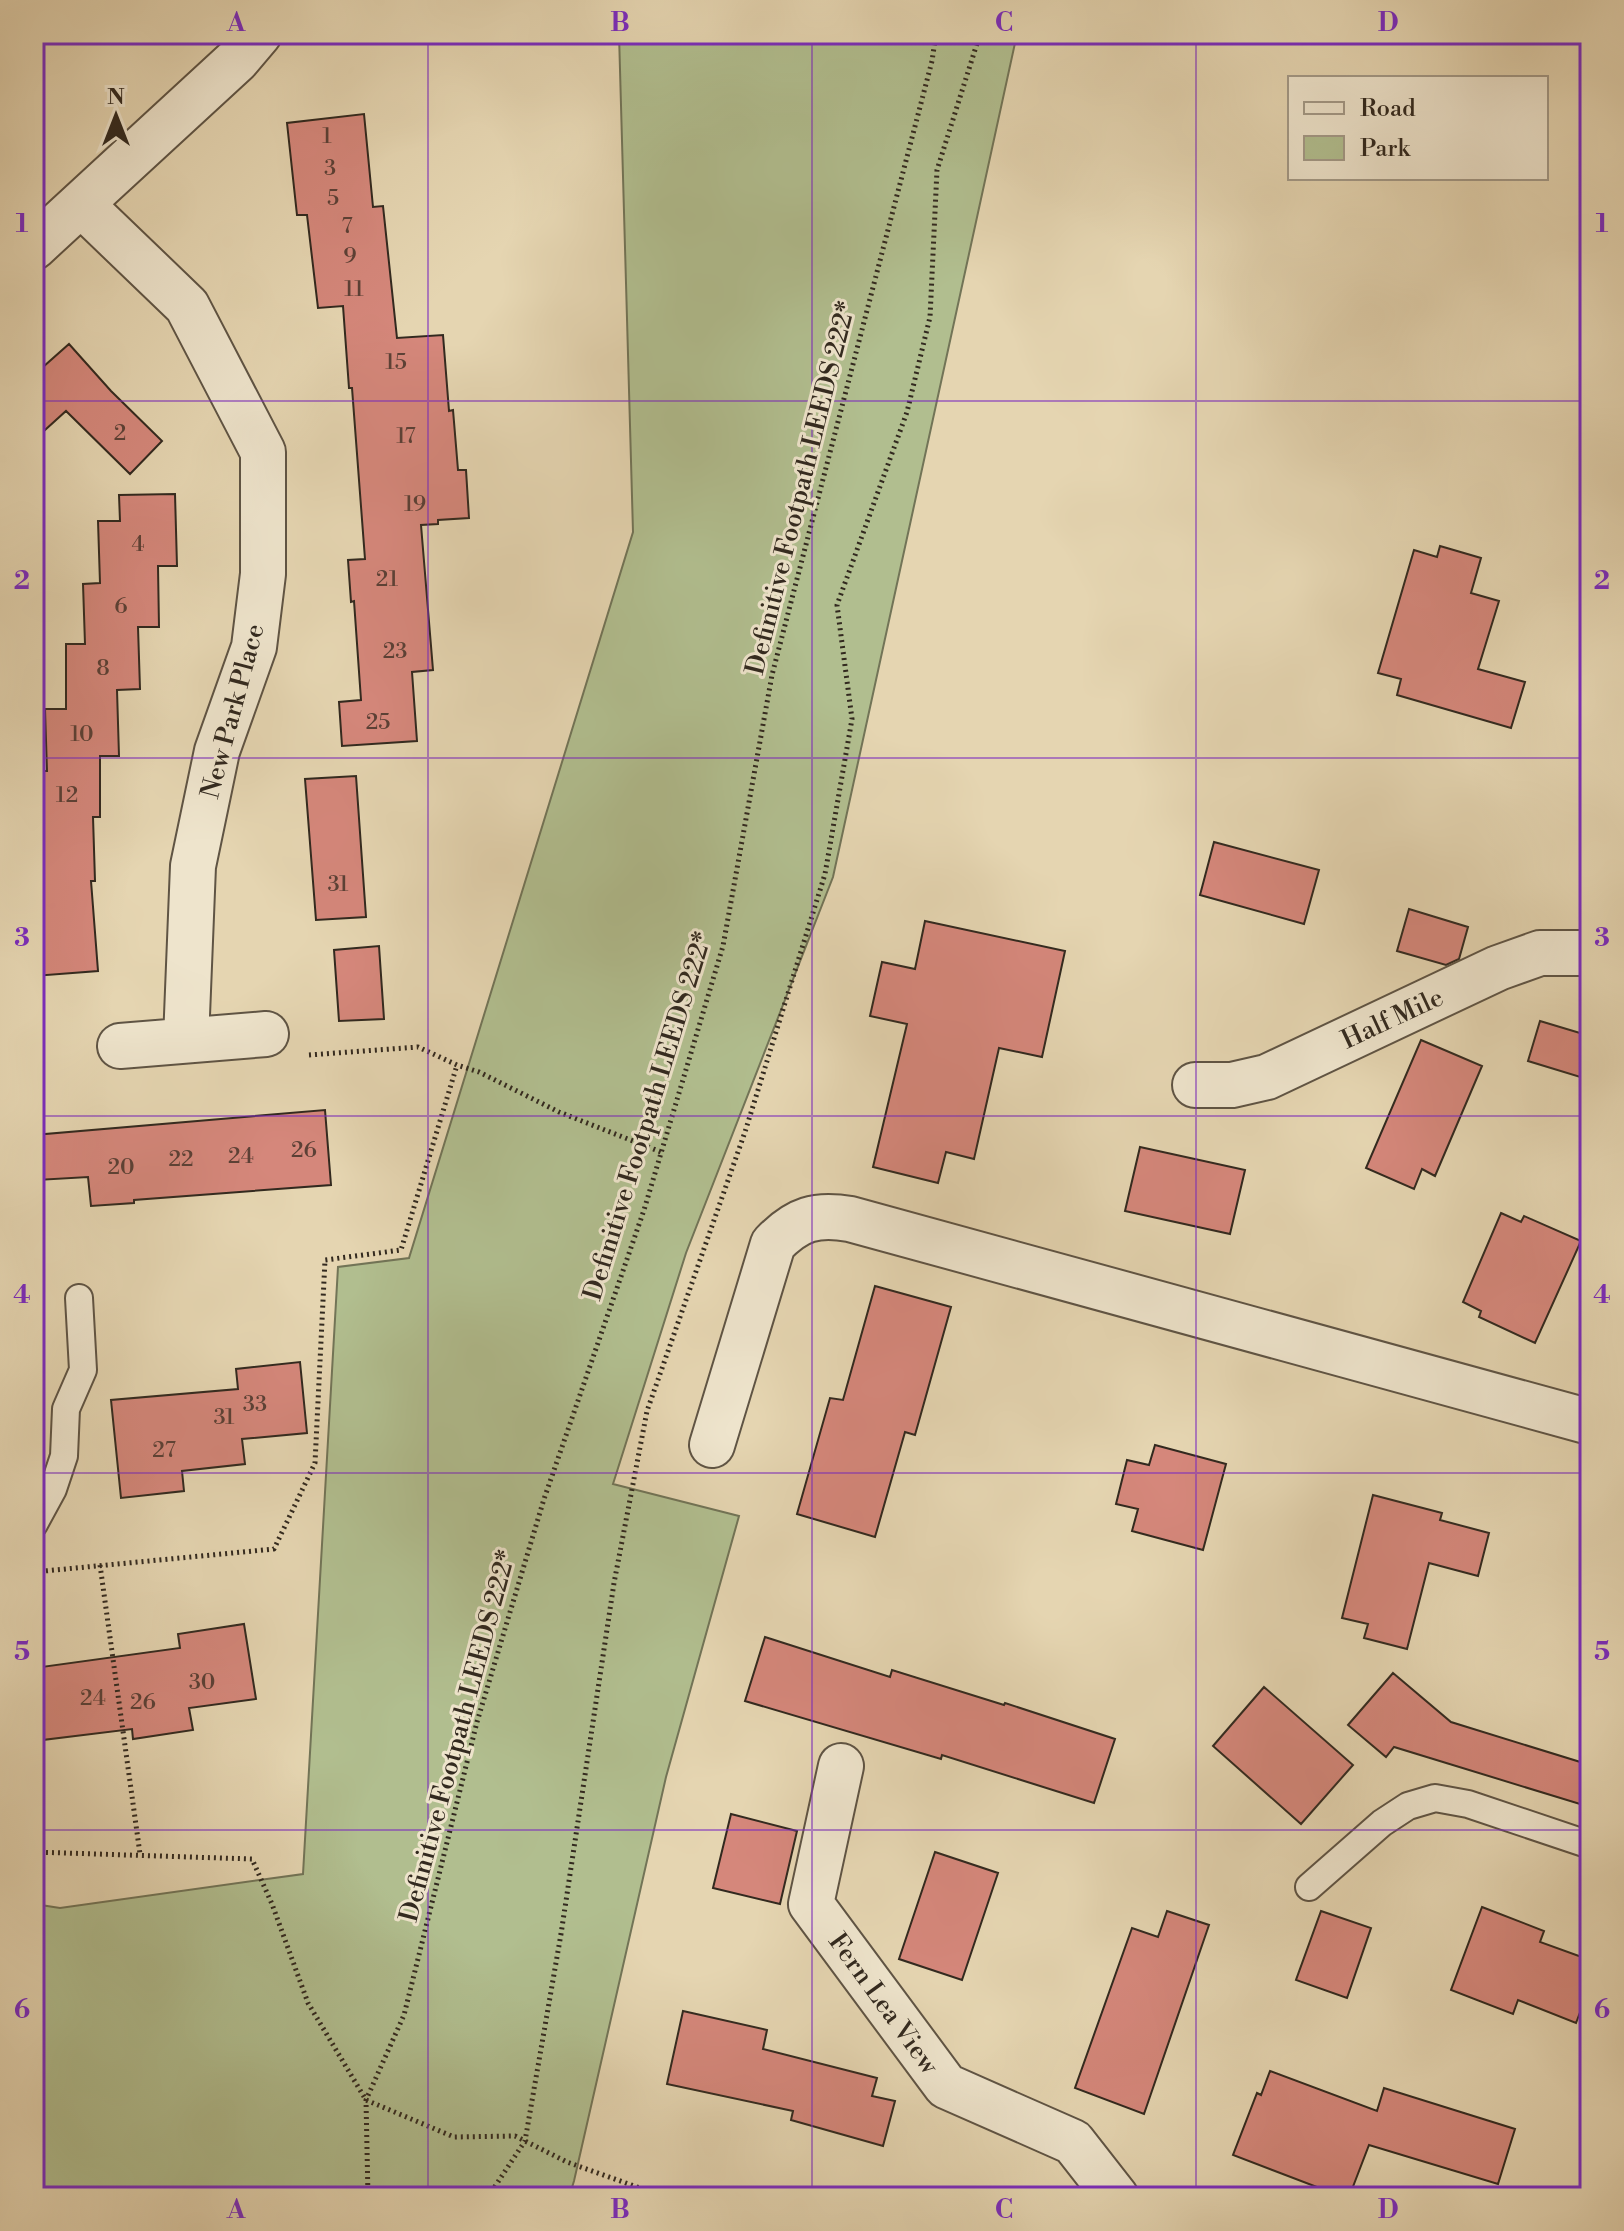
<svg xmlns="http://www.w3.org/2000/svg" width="1624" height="2231" viewBox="0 0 1624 2231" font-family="'Libre Bodoni',serif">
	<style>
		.green { fill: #b1be8f; stroke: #727457; stroke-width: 2 }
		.building { fill: #d5877b; stroke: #32291f; stroke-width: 2 }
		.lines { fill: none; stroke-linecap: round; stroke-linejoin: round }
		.lane-casing { stroke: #5f5444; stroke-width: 30 }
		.street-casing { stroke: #5f5444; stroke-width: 48 }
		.path { stroke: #32291f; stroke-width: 5; stroke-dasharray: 2 4; stroke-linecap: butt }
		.lane { stroke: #eee4cc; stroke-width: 26 }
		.street { stroke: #eee4cc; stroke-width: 44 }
		.grid { fill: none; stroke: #7b2cbf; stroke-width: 2; stroke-opacity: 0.55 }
		.labels { text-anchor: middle; stroke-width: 6; stroke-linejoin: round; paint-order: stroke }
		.number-label { font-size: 22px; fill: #5b4036 }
		.street-label { font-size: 26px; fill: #32291f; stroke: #eee4cc }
		.neatline { fill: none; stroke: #7b2cbf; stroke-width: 3 }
		.grid-label { font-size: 26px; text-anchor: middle; font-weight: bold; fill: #7b2cbf }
	</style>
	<rect width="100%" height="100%" fill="#e5d5b1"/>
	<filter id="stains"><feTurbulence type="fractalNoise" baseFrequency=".0025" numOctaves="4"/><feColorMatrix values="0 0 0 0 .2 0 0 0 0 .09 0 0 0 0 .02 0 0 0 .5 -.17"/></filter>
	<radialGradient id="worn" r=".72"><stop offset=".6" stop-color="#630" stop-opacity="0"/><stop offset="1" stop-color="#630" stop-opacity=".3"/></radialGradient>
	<path class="green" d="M619,34H1017L833,877L686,1253L613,1484L739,1516L666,1777L574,2181L569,2197H34V1904L60,1908L303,1874L338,1267L409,1258L633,532Z"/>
	<path class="building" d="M364,114L373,207L383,206L397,338L443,335L449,411L453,410L458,470H466L469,518L438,520V524L421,525L433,670L412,672L417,741L342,746L339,702L361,700L354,601L351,602L348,560L365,559L352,388H349L343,306L318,308L307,215H297L287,123Z
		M69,344L111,391L162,441L130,474L66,411L34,440V375Z
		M175,494L177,566H158L159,627H138L140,689L117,690L119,756H100V817H93L95,881H91L98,971L34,976V771H47L45,709H66V644H85L83,584L100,583L98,521H120L119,495Z
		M1440,546L1481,558L1471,593L1499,601L1478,669L1525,682L1511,728L1397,695L1401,679L1378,673L1414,550L1437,557Z
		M356,776L366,917L316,920L305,779Z
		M1214,842L1319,870L1304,924L1200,895Z
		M1409,909L1468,927L1459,959L1446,965L1397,951Z
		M925,921L1065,951L1042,1057L999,1048L974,1159L946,1152L938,1183L873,1167L907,1024L870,1016L882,962L915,969Z
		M379,946L384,1019L339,1021L334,950Z
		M1540,1021L1590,1036V1080L1528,1061Z
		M1421,1040L1482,1066L1435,1176L1422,1169L1414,1189L1366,1168Z
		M325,1110L331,1185L134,1200V1203L91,1206L88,1177L37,1180L34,1135Z
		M1140,1147L1245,1170L1230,1234L1125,1211Z
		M1501,1213L1521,1222L1524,1216L1581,1241L1535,1343L1479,1317L1481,1311L1463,1302Z
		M875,1286L951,1307L915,1435L905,1432L875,1537L797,1514L830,1398L843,1400Z
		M300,1362L307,1433L242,1439L245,1464L182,1471L184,1491L121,1498L111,1400L238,1389L236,1369Z
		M1155,1445L1226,1464L1203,1550L1132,1531L1138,1509L1116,1504L1127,1460L1149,1465Z
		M1373,1495L1442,1513L1440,1520L1489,1533L1478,1576L1429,1563L1407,1649L1364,1638L1368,1624L1342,1618Z
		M244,1624L256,1699L189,1708L193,1730L133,1739L132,1729L34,1741V1668L180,1648L178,1634Z
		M765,1637L890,1677L892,1670L1004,1705L1005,1703L1115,1739L1094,1803L942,1755L941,1759L745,1701Z
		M1393,1673L1451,1722L1590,1765L1580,1804L1394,1747L1386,1757L1348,1725Z
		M1264,1687L1353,1765L1301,1824L1213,1746Z
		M731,1814L797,1831L780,1904L713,1888Z
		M935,1852L998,1873L962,1980L899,1959Z
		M1482,1907L1544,1931L1540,1942L1590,1960V1986L1576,2023L1518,2000L1513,2014L1451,1990Z
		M1167,1911L1209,1925L1144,2114L1075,2088L1132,1928L1158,1937Z
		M1321,1911L1371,1928L1347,1998L1296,1980Z
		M683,2011L767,2030L763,2049L877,2078L872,2096L895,2101L883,2146L791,2120L793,2111L667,2084Z
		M1270,2071L1377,2111L1384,2088L1515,2129L1498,2184L1369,2145L1349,2197H1343L1233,2155L1257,2093L1261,2095Z"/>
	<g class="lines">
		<defs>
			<path id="lane" d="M34,1524L53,1489L64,1456L66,1409L83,1370L79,1298
				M1309,1887L1382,1823L1408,1806L1435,1798L1468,1804L1590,1845"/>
			<path id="street" d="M81,204L187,306L263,452V574L254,647L217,751L193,866L186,1040
				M34,247L237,60L259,34
				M120,1046L266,1034
				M1195,1085H1232L1267,1077L1498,968L1540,953H1590
				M712,1445L773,1244C797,1219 816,1213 850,1219L1590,1422
				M841,1766L811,1904L946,2086L1073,2142L1116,2197"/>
		</defs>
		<use href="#lane" class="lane-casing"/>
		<use href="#street" class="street-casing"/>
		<path class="path" d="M309,1055L418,1047L457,1065L479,1072L559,1112L661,1152
			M100,1565L140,1854
			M34,1572L274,1549L315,1463L325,1260L401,1250L457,1065
			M34,1852L252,1859L272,1904L308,2003L366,2100L454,2137L515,2136L567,2162L665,2197
			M368,2197L366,2100L404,2015L477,1722L544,1499L644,1210L723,946L772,675L932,61L936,34
			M488,2197L525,2141L561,1934L614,1583L647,1411L745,1132L825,874L852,719L837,605L907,412L930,317L937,170L980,34
			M1587,2197L1590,2184"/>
		<use href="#lane" class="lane"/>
		<use href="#street" class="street"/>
	</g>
	<path class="grid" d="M428,34V2197M812,34V2197M1196,34V2197M34,401H1590M34,758H1590M34,1116H1590M34,1473H1590M34,1830H1590"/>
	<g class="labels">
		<g class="number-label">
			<text x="327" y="143">1</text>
			<text x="330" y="175">3</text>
			<text x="333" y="205">5</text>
			<text x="347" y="233">7</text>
			<text x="350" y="263">9</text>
			<text x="354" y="296">11</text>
			<text x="396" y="369">15</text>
			<text x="120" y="440">2</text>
			<text x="406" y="443">17</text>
			<text x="415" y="511">19</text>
			<text x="138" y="551">4</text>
			<text x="387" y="586">21</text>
			<text x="121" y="613">6</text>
			<text x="395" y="658">23</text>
			<text x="103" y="675">8</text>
			<text x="378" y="729">25</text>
			<text x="82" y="741">10</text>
			<text x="67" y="802">12</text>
			<text x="338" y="891">31</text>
			<text x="304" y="1157">26</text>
			<text x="241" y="1163">24</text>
			<text x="181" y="1166">22</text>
			<text x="121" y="1174">20</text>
			<text x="255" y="1411">33</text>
			<text x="224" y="1424">31</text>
			<text x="164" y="1457">27</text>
			<text x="202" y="1689">30</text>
			<text x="93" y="1705">24</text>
			<text x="143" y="1709">26</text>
		</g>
		<g class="street-label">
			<text transform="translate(800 488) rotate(-76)" y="9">Definitive Footpath LEEDS 222*</text>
			<text transform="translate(232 711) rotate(-75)" y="9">New Park Place</text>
			<text transform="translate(1392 1018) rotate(-25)" y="9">Half Mile</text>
			<text transform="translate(647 1116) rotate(-73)" y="9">Definitive Footpath LEEDS 222*</text>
			<text transform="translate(457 1736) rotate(-75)" y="9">Definitive Footpath LEEDS 222*</text>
			<text transform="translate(884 2003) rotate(54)" y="9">Fern Lea View</text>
		</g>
	</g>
	<rect width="1624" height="2231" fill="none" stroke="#e5d5b1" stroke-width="88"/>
	<rect x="1288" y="76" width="260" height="104" fill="#eee4cc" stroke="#a39987" stroke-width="2"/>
	<rect x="1304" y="102" width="40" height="12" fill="#eee4cc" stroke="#a39987" stroke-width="2"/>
	<text x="1360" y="116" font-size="24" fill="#32291f">Road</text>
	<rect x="1304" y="136" width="40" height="24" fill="#b1be8f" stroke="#a39987" stroke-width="2"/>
	<text x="1360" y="156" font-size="24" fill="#32291f">Park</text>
	<g transform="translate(116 116)" stroke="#eee4cc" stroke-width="6" paint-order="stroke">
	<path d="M0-6L14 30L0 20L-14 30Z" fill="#32291f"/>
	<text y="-12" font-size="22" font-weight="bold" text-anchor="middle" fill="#32291f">N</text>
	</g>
	<rect x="44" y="44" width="1536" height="2143" class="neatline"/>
	<g class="grid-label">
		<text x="236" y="31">A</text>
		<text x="620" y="31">B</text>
		<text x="1004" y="31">C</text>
		<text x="1388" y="31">D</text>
		<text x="22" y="232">1</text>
		<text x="1602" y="232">1</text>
		<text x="22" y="589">2</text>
		<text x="1602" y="589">2</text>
		<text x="22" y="946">3</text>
		<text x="1602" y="946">3</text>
		<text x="22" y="1303">4</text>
		<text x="1602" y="1303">4</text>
		<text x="22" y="1660">5</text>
		<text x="1602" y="1660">5</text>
		<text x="22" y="2018">6</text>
		<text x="1602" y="2018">6</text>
		<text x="236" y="2218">A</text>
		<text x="620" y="2218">B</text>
		<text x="1004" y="2218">C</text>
		<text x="1388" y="2218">D</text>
	</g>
	<rect width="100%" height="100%" filter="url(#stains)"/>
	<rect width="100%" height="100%" fill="url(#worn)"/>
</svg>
